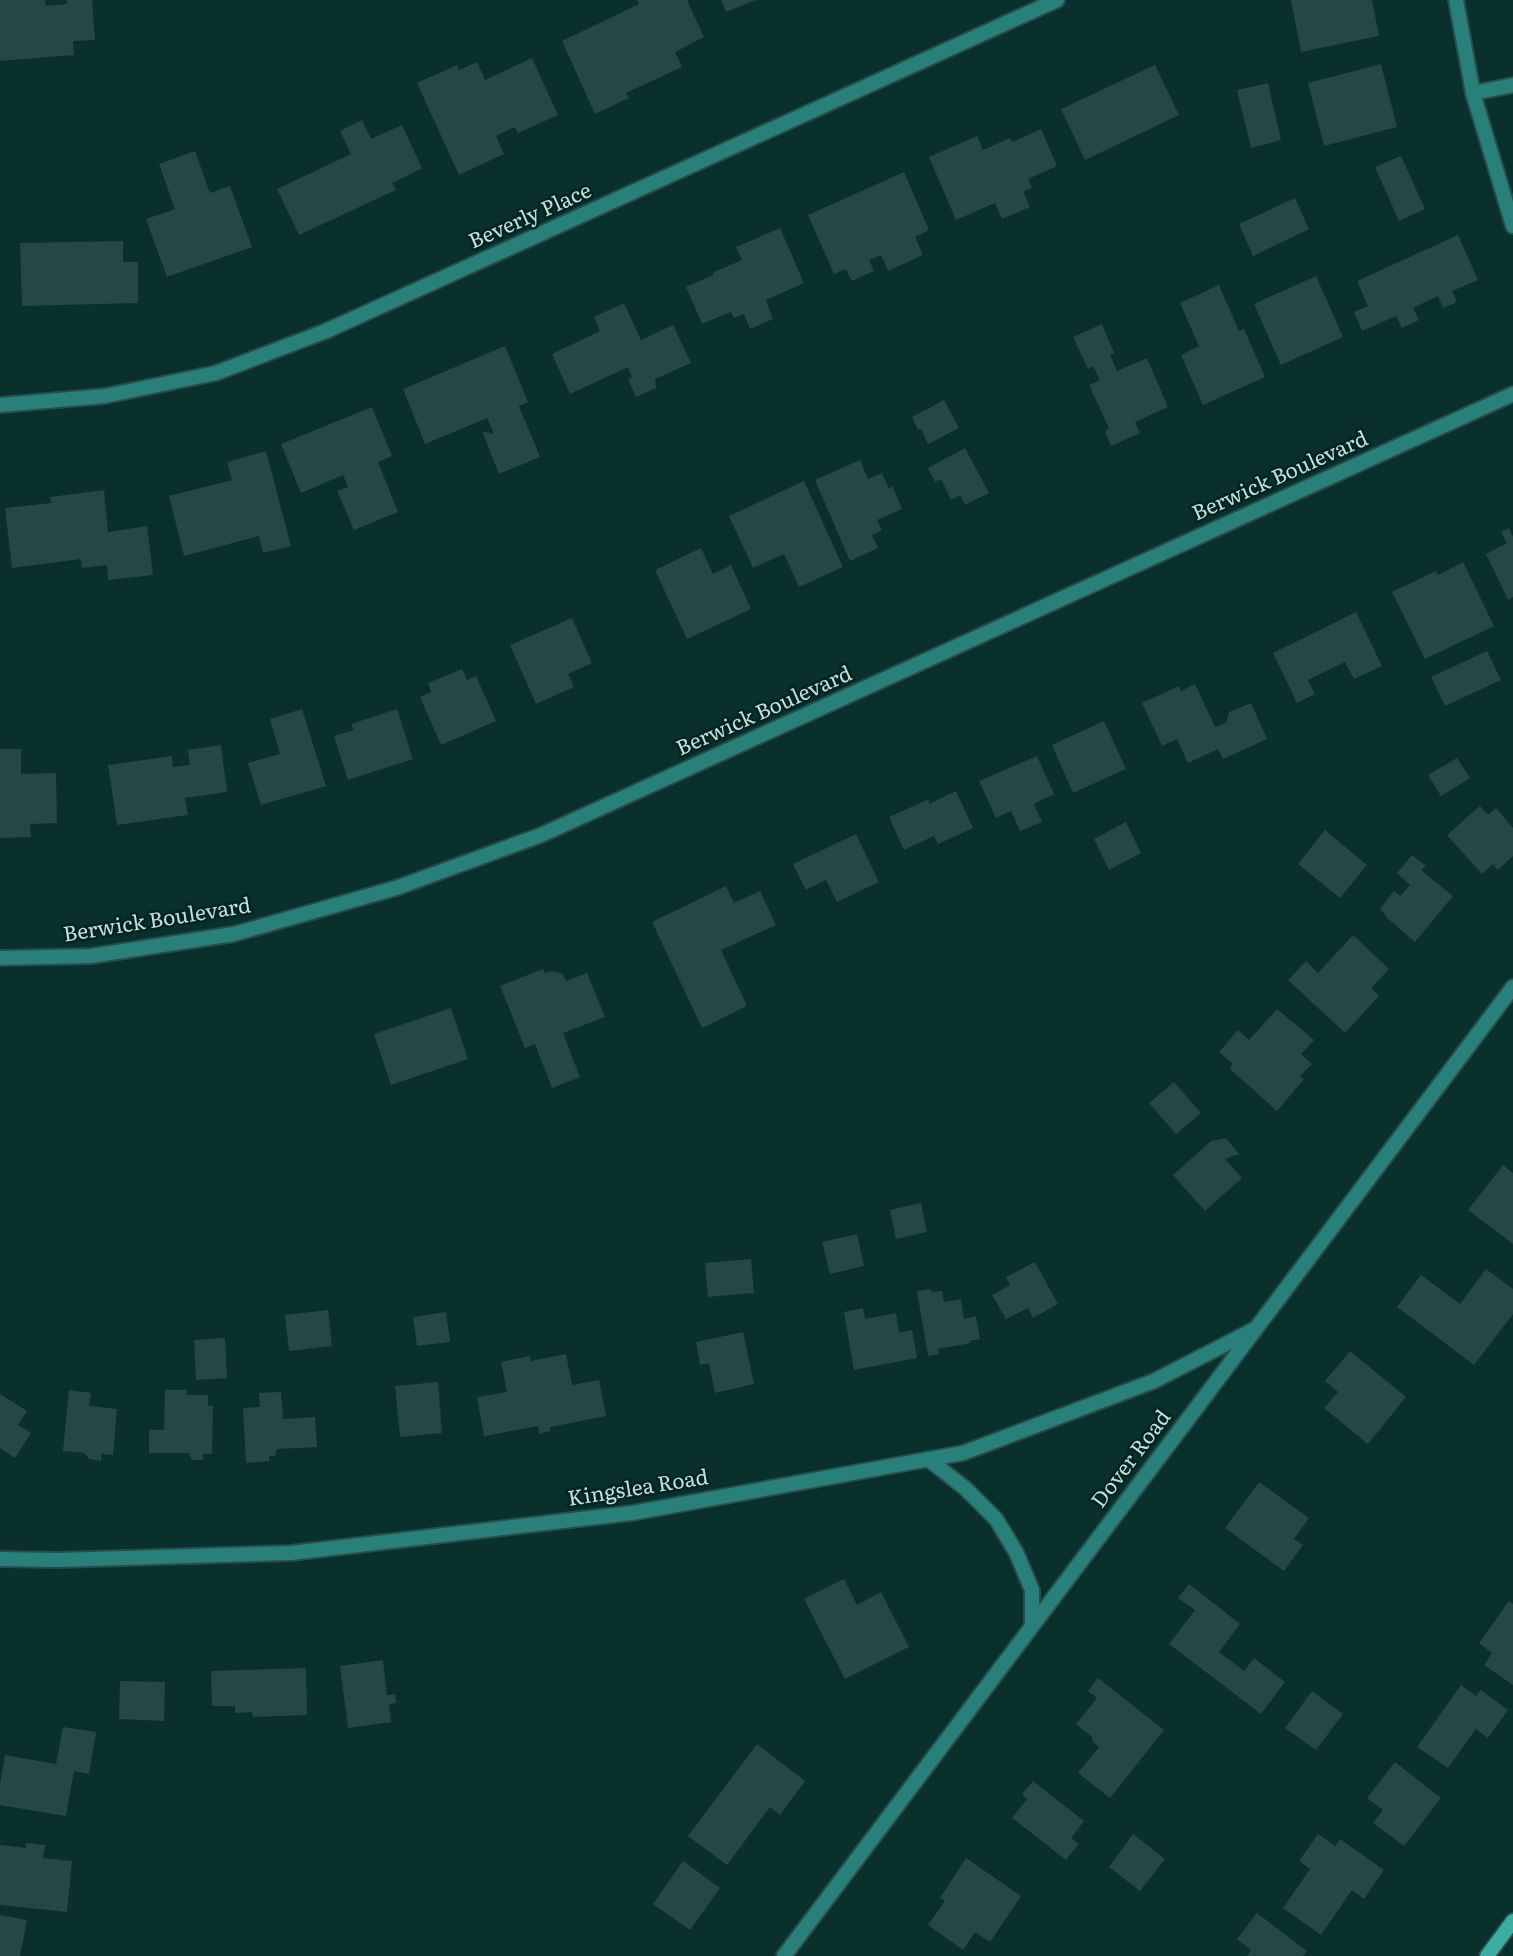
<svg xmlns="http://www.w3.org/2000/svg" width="1513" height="1956" viewBox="0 0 1513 1956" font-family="Literata,serif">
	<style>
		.building { fill: #244845 }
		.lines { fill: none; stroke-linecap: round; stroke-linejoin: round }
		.service-casing { stroke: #284c49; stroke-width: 18 }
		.minor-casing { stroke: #284c49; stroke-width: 18 }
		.secondary-casing { stroke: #284c49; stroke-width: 18 }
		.service { stroke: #297f7a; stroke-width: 14 }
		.minor { stroke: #297f7a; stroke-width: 14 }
		.secondary { stroke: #3faca4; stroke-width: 14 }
		.labels { text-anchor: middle; stroke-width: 5; stroke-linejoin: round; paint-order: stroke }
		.street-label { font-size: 21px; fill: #cadddb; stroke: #002623 }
	</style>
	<rect width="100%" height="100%" fill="#09302d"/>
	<path class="building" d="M0,0H45L46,6L67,4V0H92L95,40L73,41L74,55L0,61Z
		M637,0H687L704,37L675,52L682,67L626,93L629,98L595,114L562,41L639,4Z
		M721,0H756L726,12Z
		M1291,0H1372L1379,36L1301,52Z
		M532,58L558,115L518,133L515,127L496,136L504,154L459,175L417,83L457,65L459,70L477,62L485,80Z
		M1381,64L1397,127L1324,146L1308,83Z
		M1155,65L1179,115L1085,160L1061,109Z
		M1268,83L1281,140L1251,148L1237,90Z
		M362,120L371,139L402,125L422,168L392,183L396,190L299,235L277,189L351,154L340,131Z
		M1041,129L1057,166L1028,179L1032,188L1023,191L1030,207L1002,219L995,203L956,220L929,157L977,136L983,150L1010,138L1012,142Z
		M195,151L210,193L230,186L252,247L167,277L146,219L175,209L159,164Z
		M1401,156L1425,209L1399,221L1375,167Z
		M904,172L929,230L915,237L923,255L888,271L881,255L869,260L874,271L852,281L846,269L834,274L808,215Z
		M1295,198L1309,229L1253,256L1239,224Z
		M780,228L804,283L766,300L773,319L750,329L744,314L734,318L731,312L702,324L686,287L713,275L714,272L742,260L736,247Z
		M1458,235L1478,280L1452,291L1457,302L1443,308L1438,296L1413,308L1419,320L1402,328L1396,316L1362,331L1354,312L1368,306L1357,281Z
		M123,241V262H138V303L22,306L20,243Z
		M1316,276L1343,337L1281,365L1254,304Z
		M1219,285L1239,331L1244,329L1265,377L1203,405L1181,355L1199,346L1180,303Z
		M624,303L641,340L673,325L691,363L655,379L656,388L636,397L628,379L632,377L628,367L570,394L552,354L600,331L594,317Z
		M1102,324L1114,353L1110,355L1117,371L1147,358L1168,407L1135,422L1140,433L1111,446L1105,432L1109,428L1089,385L1100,380L1093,366L1088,369L1073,337Z
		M505,346L528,402L519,406L540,457L499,474L482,431L494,434L487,418L425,444L403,389Z
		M944,400L959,428L928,444L921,429L918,430L912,417Z
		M372,407L392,456L378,462L398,512L354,530L337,491L348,487L343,475L301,493L281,444Z
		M965,448L989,493L965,505L960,495L951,500L941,479L935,482L928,468Z
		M266,451L291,546L263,553L259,536L184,556L169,496L232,480L227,462Z
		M860,460L868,479L882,473L889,489L892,485L902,509L877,520L882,530L872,535L878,548L850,561L815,480Z
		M804,481L843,567L799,587L784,554L753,568L729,516Z
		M104,490L108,532L147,526L153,575L108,580L107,565L82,568L81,559L12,568L5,508L51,503L50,497Z
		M1509,528L1513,537V597L1508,600L1486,554L1507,543L1501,532Z
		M701,548L713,574L731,565L751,609L687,639L655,570Z
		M1463,562L1494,626L1425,659L1392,592L1436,571L1438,575Z
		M1356,612L1382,666L1354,679L1345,662L1308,680L1315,694L1297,703L1273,653Z
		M572,618L592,663L568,674L574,687L536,704L510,645Z
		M1487,651L1501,680L1445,706L1431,677Z
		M462,669L467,680L476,676L496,721L441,745L420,697L431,692L428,683Z
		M1195,684L1215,727L1226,723L1229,712L1251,703L1267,739L1223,759L1218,749L1188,763L1177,739L1162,746L1142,703L1179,686L1181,691Z
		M302,709L326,786L261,805L248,763L280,754L270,719Z
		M397,709L413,759L348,780L334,736L354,730L351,724Z
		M1104,721L1126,769L1073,793L1052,745Z
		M221,745L227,792L185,798L188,815L117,825L108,765L172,756L173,767L190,765L188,750Z
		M0,749H21V774L56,773L57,823L30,824L31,837L0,838Z
		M1037,756L1054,794L1034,804L1042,822L1020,831L1011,811L996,818L979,781Z
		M1457,758L1470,778L1441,796L1428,775Z
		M956,791L973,828L938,844L934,836L904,850L889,817L929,799V804Z
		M1480,806L1488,815L1496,808L1513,828V856L1498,870L1493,864L1482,874L1447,835Z
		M1126,822L1141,853L1109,870L1094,839Z
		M1325,830L1367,865L1340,898L1298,864Z
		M856,834L879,882L837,902L826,880L806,890L793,864Z
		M1412,855L1426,866L1421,870L1453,896L1415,942L1386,917L1385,914L1380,909L1394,891L1400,896L1410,885L1397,873Z
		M726,886L734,903L760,891L776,925L721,950L747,1006L702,1028L652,922Z
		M1353,935L1389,969L1371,988L1379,996L1345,1033L1288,980L1306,961L1318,973Z
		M543,969L545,973L551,971L563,974L566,981L587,973L605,1017L563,1033L580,1077L552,1088L535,1044L525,1048L500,986Z
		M451,1008L468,1059L391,1085L374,1034Z
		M1277,1009L1314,1040L1301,1054L1312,1064L1300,1076L1304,1079L1277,1111L1230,1069L1232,1063L1219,1052L1238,1030L1249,1040Z
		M1174,1082L1201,1113L1176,1134L1149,1103Z
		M1226,1138L1239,1154L1225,1159L1242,1178L1205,1211L1173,1175L1211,1141Z
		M1503,1165L1513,1173V1244L1468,1210Z
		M921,1203L927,1232L896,1239L890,1210Z
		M857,1234L864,1266L830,1274L822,1242Z
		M751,1259L754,1293L708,1297L705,1263Z
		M1035,1262L1058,1304L1033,1318L1028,1308L1006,1319L992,1295L1010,1285L1006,1277Z
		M1486,1269L1513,1289V1314L1474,1365L1397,1307L1421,1275L1460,1304Z
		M931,1289V1292L942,1291L944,1302L961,1299L964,1319L976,1316L980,1339L969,1341L971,1343L938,1349L939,1354L928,1356L917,1291Z
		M863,1308L865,1319L896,1313L899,1333L912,1330L917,1358L854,1370L844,1312Z
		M328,1310L332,1346L289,1351L285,1315Z
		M446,1312L450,1342L417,1346L413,1317Z
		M743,1332L754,1384L715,1393L709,1363L700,1365L696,1342Z
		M225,1338L227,1378L196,1380L194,1340Z
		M1350,1351L1406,1397L1368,1444L1324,1408L1338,1392L1325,1381Z
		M566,1354L572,1385L599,1380L606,1416L550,1427V1431L539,1434L538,1426L484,1436L477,1397L507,1392L501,1362L530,1356L531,1361Z
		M438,1382L442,1433L400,1437L395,1386Z
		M69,1390L91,1393L89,1406L117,1409L113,1455L101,1454V1461L89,1459L84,1453L63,1451Z
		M165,1390H187V1395H208V1406H213L212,1454H203V1460H192L189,1453H149V1430H164Z
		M281,1392L283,1419L315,1417L317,1447L277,1449L275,1456H269V1461L246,1463L243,1408L260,1407L259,1393Z
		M0,1394L27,1411L18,1425L31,1433L15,1458L0,1448Z
		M1259,1482L1309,1518L1294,1539L1303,1545L1284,1571L1225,1528Z
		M844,1579L857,1605L881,1592L909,1647L845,1679L804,1599Z
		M1189,1584L1240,1624L1219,1652L1244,1671L1254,1658L1285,1682L1261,1714L1169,1644L1195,1610L1178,1598Z
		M1509,1601L1513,1604V1685L1484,1665L1492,1653L1479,1643Z
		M383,1660L387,1695L395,1694L396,1703L389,1704L391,1722L348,1728L340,1666Z
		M306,1668L307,1715L253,1717L252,1712L235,1713V1706H212L211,1671Z
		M1098,1678L1164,1730L1110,1798L1078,1773L1099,1747L1093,1742L1092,1737L1076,1724L1097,1698L1088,1691Z
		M120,1681L165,1682L164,1721L119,1719Z
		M1461,1685L1476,1696L1481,1690L1508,1710L1488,1738L1476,1729L1448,1768L1417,1747Z
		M1312,1691L1343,1714L1316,1750L1285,1728Z
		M63,1727L96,1732L89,1774L74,1771L66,1816L0,1805V1784L5,1755L56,1764Z
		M757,1744L805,1781L780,1815L770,1807L727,1865L688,1836Z
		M1395,1762L1441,1798L1404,1846L1373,1823L1383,1810L1367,1798Z
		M1033,1781L1084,1821L1071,1838L1079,1844L1066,1860L1012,1818L1027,1799L1022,1794Z
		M1133,1834L1165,1859L1140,1891L1109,1867Z
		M1318,1834L1335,1846L1340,1839L1384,1870L1364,1899L1352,1890L1321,1935L1283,1908L1310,1869L1299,1861Z
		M26,1843L45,1845L43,1858L72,1861L67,1912L0,1905V1845L26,1848Z
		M966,1858L1021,1896L990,1942L975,1932L963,1950L928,1925L945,1901L940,1898Z
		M683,1861L720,1888L690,1930L653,1904Z
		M1257,1913L1307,1951L1303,1956H1247L1251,1950L1237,1939Z
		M0,1915L27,1920L20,1956H0Z"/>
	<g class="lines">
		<defs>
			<path id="service" d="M1473,93L1513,85"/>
			<path id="minor" d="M1456,0L1473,93L1513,226
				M0,405L105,396L216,373L326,331L1057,0
				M0,958L91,956L234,934L396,888L541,835L1513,394
				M928,1459L965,1488L996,1519L1016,1552L1032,1590V1625
				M0,1559L58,1560L291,1553L632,1513L963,1453L1154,1381L1255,1329
				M784,1956L1513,987"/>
			<path id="secondary" d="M1487,1956L1513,1921"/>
		</defs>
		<use href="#service" class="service-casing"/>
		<use href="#minor" class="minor-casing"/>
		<use href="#secondary" class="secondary-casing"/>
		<use href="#service" class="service"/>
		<use href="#minor" class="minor"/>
		<use href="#secondary" class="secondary"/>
	</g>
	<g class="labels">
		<g class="street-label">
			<text transform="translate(530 216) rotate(-24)" y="7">Beverly Place</text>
			<text transform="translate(1280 476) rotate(-24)" y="7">Berwick Boulevard</text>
			<text transform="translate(764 711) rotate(-24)" y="7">Berwick Boulevard</text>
			<text transform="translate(157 920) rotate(-9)" y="7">Berwick Boulevard</text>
			<text transform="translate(1131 1459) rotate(-53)" y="7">Dover Road</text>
			<text transform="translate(638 1488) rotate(-9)" y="7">Kingslea Road</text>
		</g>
	</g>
</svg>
